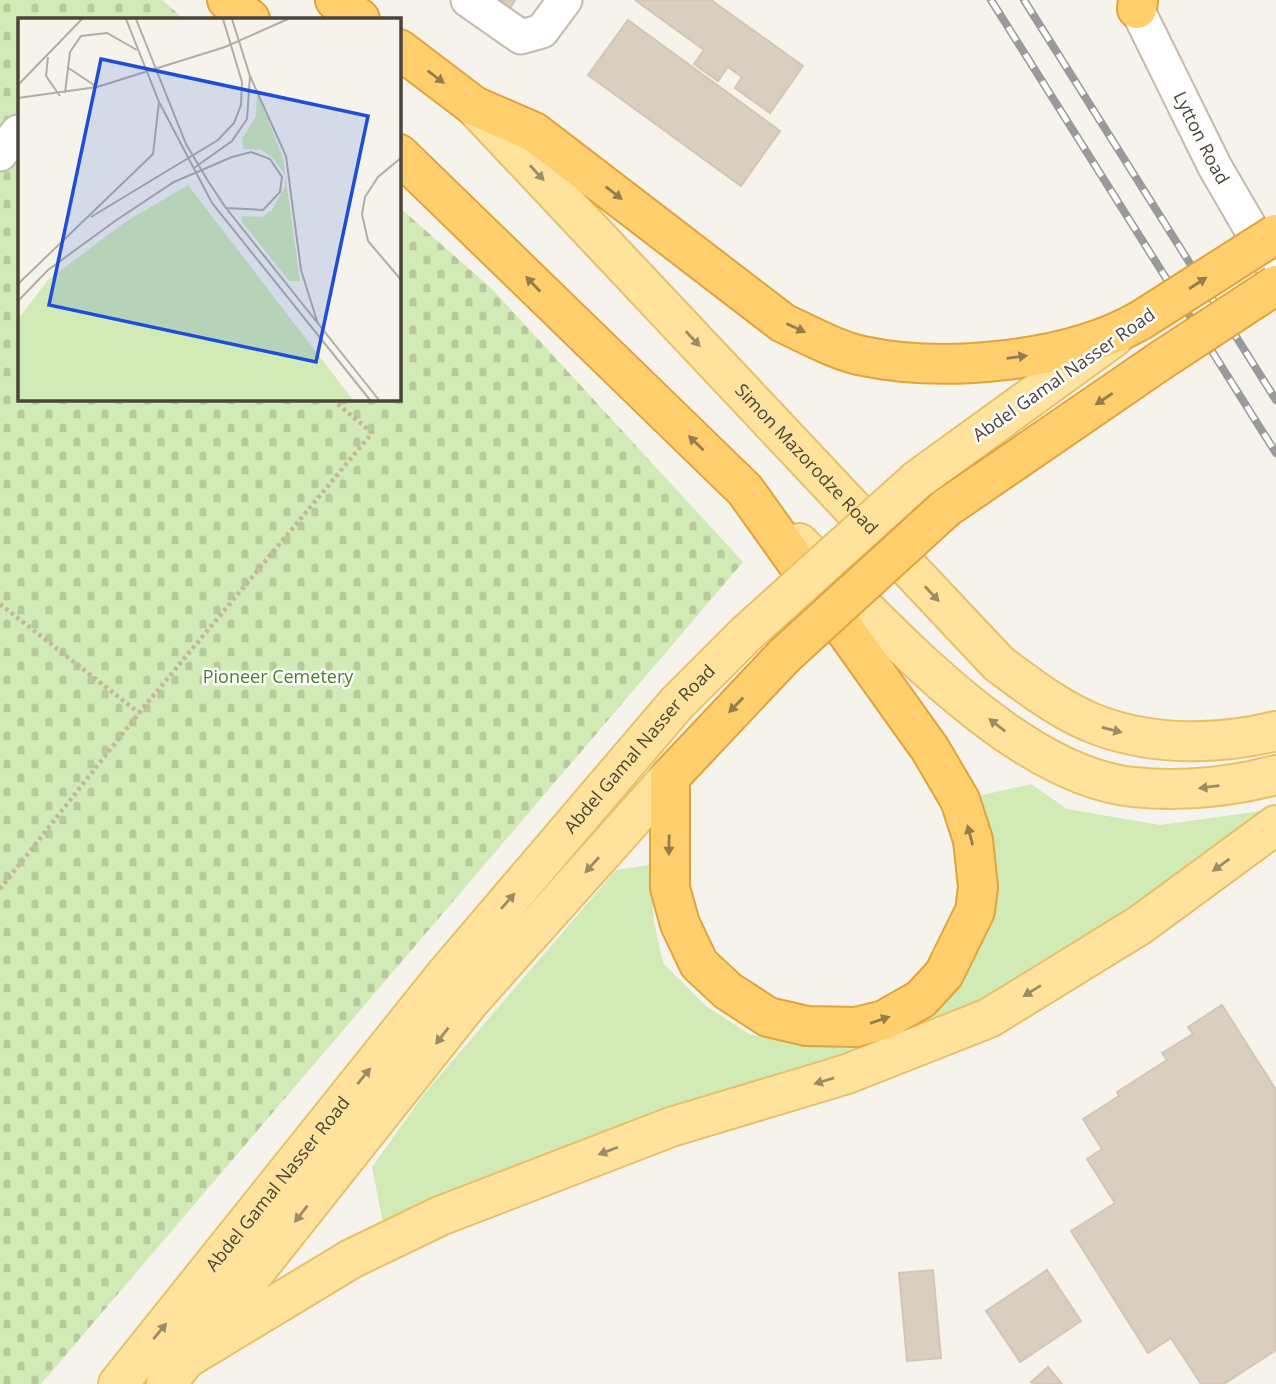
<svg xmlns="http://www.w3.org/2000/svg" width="1276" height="1384" viewBox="0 0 1276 1384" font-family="'Open Sans',sans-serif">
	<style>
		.green { fill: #d2eab5 }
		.cemetery { fill: url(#cemetery-stones) }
		.building { fill: #d8cfc1; stroke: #d3c7b4; stroke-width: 2 }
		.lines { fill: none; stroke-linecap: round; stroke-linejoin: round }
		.minor-casing { stroke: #c2bbae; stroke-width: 37 }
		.major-casing { stroke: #e6c16a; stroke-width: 42 }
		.highway-casing { stroke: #e0a43c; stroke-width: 42 }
		.path { stroke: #c4b79f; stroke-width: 4.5; stroke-dasharray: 3.5 3.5; stroke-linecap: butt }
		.minor { stroke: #fff; stroke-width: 33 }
		.major { stroke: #ffe39c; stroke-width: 38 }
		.highway { stroke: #ffcf6e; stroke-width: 38 }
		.rail-casing { stroke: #9a9a9a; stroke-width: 8 }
		.rail { stroke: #fff; stroke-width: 5; stroke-dasharray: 16; stroke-linecap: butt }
		.major-bridge-casing { stroke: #e6c16a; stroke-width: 42; stroke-linecap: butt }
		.highway-bridge-casing { stroke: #e0a43c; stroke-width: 42; stroke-linecap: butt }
		.major-bridge { stroke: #ffe39c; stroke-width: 38 }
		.highway-bridge { stroke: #ffcf6e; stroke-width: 38 }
		.oneway { fill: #937c4e }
		.oneway2 { fill: #9c8c66 }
		.labels { text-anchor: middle; stroke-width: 5; stroke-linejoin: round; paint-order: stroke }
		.street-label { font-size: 18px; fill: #4b4439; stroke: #fff }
		.park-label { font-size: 18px; fill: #4a7f2a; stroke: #fff }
		.inset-road { fill: none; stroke: #b2ada4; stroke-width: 2 }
		.view { fill: #1d4ed8; fill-opacity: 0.15; stroke: #1d4ed8; stroke-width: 3.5 }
		.inset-edge { fill: none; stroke: #4b4439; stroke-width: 3.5 }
	</style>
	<defs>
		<pattern id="cemetery-stones" width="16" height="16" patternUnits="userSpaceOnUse" patternTransform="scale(1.75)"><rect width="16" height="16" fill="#d2eab5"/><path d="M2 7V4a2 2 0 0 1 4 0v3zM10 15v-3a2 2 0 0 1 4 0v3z" fill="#b6ca9c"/></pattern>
	</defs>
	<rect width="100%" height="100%" fill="#f6f3ec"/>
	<path class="green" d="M1031,784L1067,809L1160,825L1276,809L1165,894L1038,963L977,1008L892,1047L598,1137L465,1186L383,1223L372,1167L424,1094L616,870L649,865L654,921L663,963L706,1006L751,1035L843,1048L893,1034L946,992L978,796Z"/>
	<path class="cemetery" d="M0,0H162L184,19H19V399H399V207L491,288L743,562L41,1384H0Z"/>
	<path class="building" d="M493,0H515L505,17Z
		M635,0H711L803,66L770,113L735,88L742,77L728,67L718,81L694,64L704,50Z
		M628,20L780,131L741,186L588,75Z
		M1222,1005L1276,1090V1350L1224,1384H1201L1171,1338L1148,1353L1071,1231L1115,1203L1087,1159L1102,1149L1083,1119L1119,1096L1117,1092L1167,1060L1162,1053L1193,1034L1188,1027Z
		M933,1270L941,1358L907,1361L899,1273Z
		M1047,1270L1081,1321L1020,1362L986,1311Z
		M1048,1367L1062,1384H1033L1031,1382Z"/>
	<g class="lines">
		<defs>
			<g id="minor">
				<path d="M468,0L521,37L542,31L565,0"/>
				<path id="s1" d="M1137,9L1215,167L1276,272"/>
				<path d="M0,154L18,132"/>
			</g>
			<g id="major">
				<path id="s2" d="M474,106L999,664C1029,686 1063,713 1100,726C1156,746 1219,745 1276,731"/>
				<path d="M917,480L1114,337"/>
				<path d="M799,543C883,624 1013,775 1133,787C1181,792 1230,787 1276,775"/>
				<path d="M189,1357L351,1259L440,1216L671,1127L847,1074L989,1018L1140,925L1276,825"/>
				<path id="s3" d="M118,1384L446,974L677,703L746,634"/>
				<path d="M166,1384L470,1001L670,777"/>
			</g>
			<path id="highway" d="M227,0L250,19
				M335,0L360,19
				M1137,9L1138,0
				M399,49L474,106L534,132L783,323C809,335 835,350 863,356C944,373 1068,362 1141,320
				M399,154L745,490L930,749L960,800L973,840L978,887L975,911L944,974L921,999L884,1020L856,1027L807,1026L768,1017L728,991L699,964L680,924L670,888V777L784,656
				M946,508L1160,361"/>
		</defs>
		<use href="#minor" class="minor-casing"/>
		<use href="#major" class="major-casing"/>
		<use href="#highway" class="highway-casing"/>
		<path class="path" d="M0,604L139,713
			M0,889L143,708L372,433L332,399"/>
		<use href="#minor" class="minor"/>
		<use href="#major" class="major"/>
		<use href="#highway" class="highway"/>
		<defs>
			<path id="rail" d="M991,0L1276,453
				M1024,0L1276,400"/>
		</defs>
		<use href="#rail" class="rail-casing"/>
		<use href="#rail" class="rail"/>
		<defs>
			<path id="major-bridge" d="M746,634L917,480"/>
			<path id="highway-bridge" d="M1141,320L1276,234
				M1160,361L1276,285
				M784,656L946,508"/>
		</defs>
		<use href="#major-bridge" class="major-bridge-casing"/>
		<use href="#highway-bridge" class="highway-bridge-casing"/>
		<use href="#major-bridge" class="major-bridge"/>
		<use href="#highway-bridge" class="highway-bridge"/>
	</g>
	<defs><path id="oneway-solid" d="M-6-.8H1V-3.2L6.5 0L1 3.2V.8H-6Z" transform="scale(1.75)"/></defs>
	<g class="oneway">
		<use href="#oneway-solid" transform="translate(436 77) rotate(37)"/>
		<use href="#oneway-solid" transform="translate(614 193) rotate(38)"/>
		<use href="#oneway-solid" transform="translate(1198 283) rotate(-33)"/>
		<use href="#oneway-solid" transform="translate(533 284) rotate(-134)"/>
		<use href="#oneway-solid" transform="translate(796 328) rotate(25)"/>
		<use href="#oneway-solid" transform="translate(1017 357) rotate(-8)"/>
		<use href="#oneway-solid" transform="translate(1104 399) rotate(146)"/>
		<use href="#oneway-solid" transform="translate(696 443) rotate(-136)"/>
		<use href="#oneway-solid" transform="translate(736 705) rotate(134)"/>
		<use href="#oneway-solid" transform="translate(970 835) rotate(-105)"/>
		<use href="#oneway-solid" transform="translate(669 845) rotate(91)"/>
		<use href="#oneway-solid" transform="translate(880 1020) rotate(-19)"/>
	</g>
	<g class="oneway2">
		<use href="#oneway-solid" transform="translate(537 173) rotate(47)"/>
		<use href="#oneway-solid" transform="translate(693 339) rotate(47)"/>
		<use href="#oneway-solid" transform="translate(932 594) rotate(47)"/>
		<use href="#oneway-solid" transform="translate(997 725) rotate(-142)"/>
		<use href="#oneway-solid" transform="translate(1112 730) rotate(14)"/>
		<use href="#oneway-solid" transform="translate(1209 787) rotate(173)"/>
		<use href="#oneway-solid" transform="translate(592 865) rotate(132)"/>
		<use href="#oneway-solid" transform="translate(1221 865) rotate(144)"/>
		<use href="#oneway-solid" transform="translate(508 901) rotate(-49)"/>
		<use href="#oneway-solid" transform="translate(1032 991) rotate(148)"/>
		<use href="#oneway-solid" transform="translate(442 1036) rotate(128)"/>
		<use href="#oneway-solid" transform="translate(364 1076) rotate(-51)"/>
		<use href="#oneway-solid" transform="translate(824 1081) rotate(163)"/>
		<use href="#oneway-solid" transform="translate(608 1151) rotate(159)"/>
		<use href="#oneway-solid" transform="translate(301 1214) rotate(128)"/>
		<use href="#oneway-solid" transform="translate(160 1331) rotate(-51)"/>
	</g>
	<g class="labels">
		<g class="street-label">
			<text dy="6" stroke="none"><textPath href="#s1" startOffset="144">Lytton Road</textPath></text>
			<text transform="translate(1064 375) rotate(-35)" y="6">Abdel Gamal Nasser Road</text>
			<text dy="6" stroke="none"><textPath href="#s2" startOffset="485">Simon Mazorodze Road</textPath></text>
			<text dy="6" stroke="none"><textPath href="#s3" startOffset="822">Abdel Gamal Nasser Road</textPath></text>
			<text dy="6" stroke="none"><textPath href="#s3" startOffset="256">Abdel Gamal Nasser Road</textPath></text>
		</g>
		<g class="park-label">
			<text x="278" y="683">Pioneer Cemetery</text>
		</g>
	</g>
	<g transform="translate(18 18)">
		<rect width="383" height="383" fill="#f6f3ec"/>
		<path d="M239,74L265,140L282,263H271L224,204V198L244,199L254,192L267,168V157L254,139L243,132L225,131L224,121L238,98Z" fill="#d2eab5"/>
		<path d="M170,167L335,382H0V301L30,262L107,204Z" fill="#d2eab5"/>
		<path class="inset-road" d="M30,39L28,58L42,78M49,49L79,69M232,58L268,138L283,252L300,306M0,67L64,1M79,69L207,29L270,1M47,75L52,34L63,18L89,15L119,32M0,80L79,69M141,84L194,185L352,382M384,139L360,159L347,179L344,196L350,223L384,263M176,150L214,123L229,101L232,58L214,1M208,190L361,382M73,199L200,122L216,105L223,87L224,64L205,1M0,266L135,136L141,84L108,1M0,283L30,252L97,203L156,164L214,139L233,134L252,141L264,159L262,174L245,192L208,190L190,163L168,126L118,1"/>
		<path class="view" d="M83,41L350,98L298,344L31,287Z"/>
		<rect width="383" height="383" class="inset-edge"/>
	</g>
</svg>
